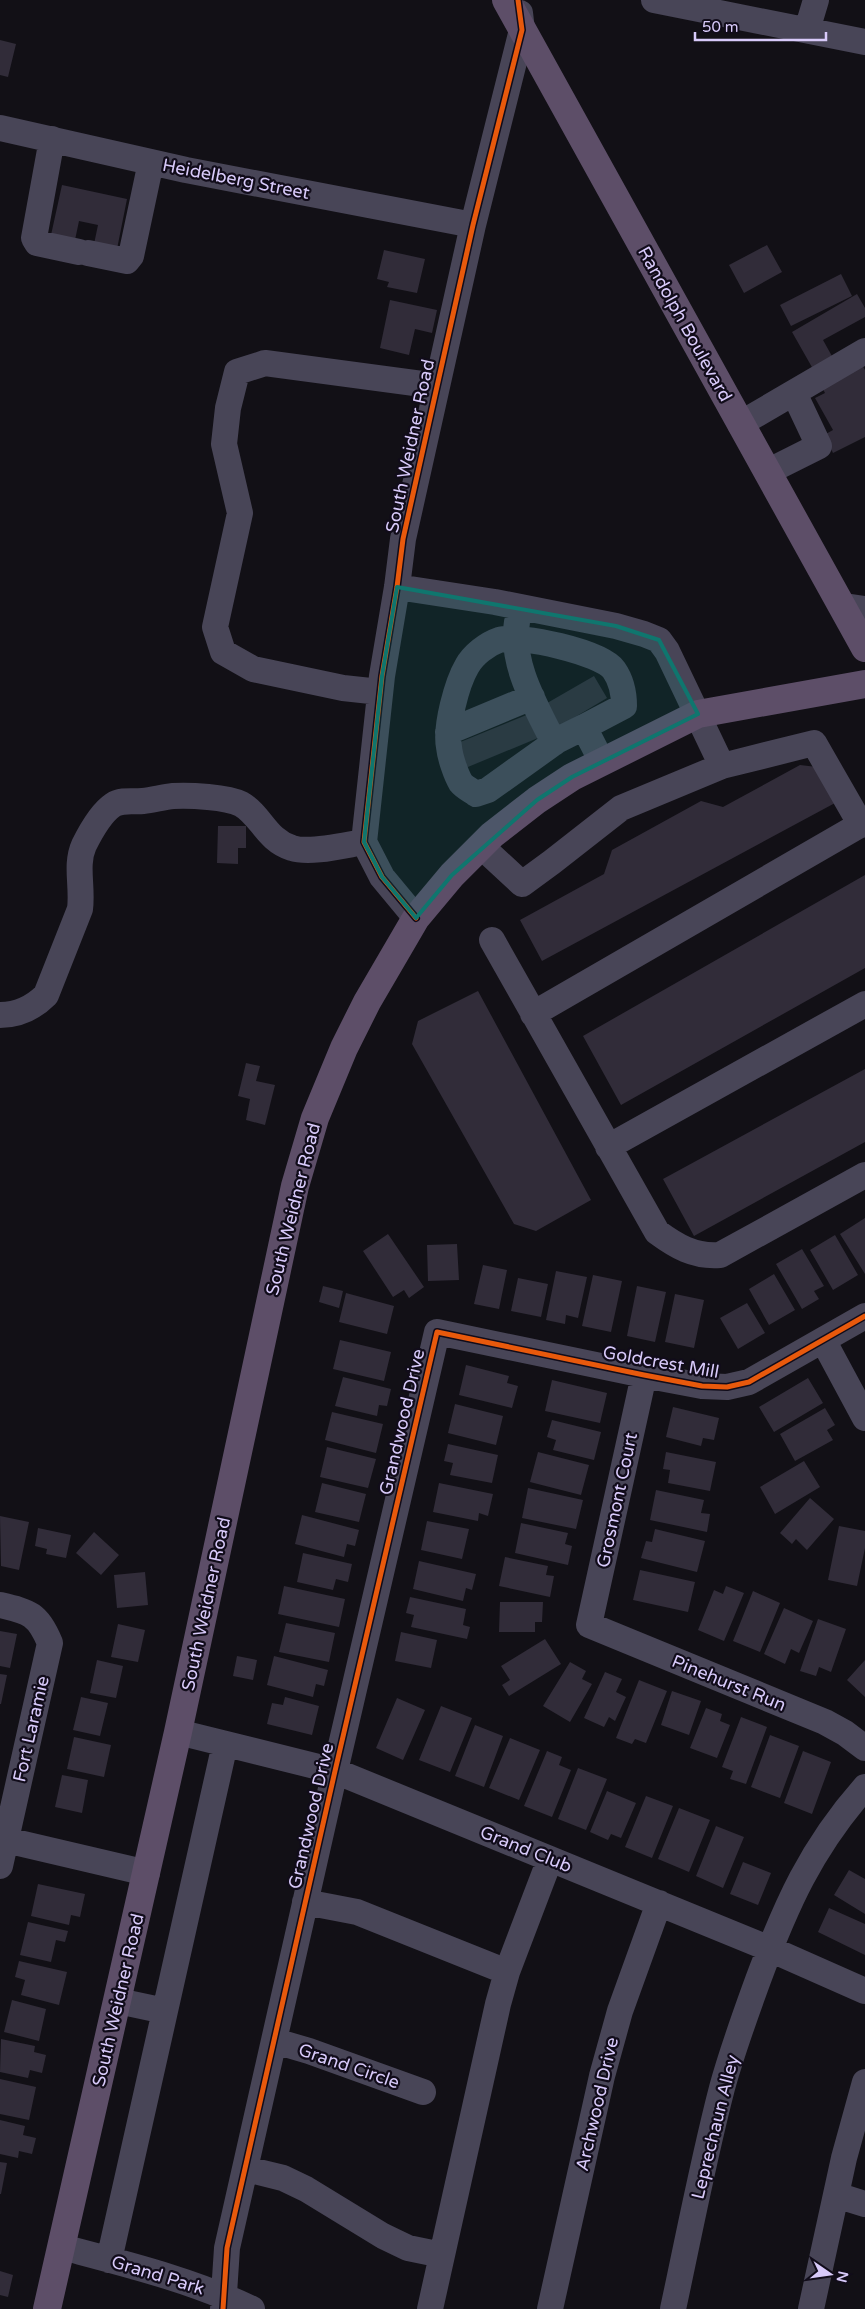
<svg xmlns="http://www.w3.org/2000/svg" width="865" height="2309" viewBox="0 0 865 2309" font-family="'Varela Round',sans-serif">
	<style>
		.building { fill: #312c39 }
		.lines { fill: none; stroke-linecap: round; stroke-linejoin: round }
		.minor { stroke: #484557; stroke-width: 26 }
		.major { stroke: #5d4e68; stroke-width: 28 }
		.cycleway-casing { stroke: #110c1a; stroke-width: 8 }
		.cycleway { stroke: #e8590c; stroke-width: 5 }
		.marked { fill: #0f766e; fill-opacity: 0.2; stroke: #0f766e; stroke-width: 4; stroke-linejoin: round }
		.labels { text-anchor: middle; stroke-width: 4.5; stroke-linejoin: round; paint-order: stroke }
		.street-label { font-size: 18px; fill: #d8cafa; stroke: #110c1a }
	</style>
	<rect width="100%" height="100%" fill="#121016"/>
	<path class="building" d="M0,40L16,44L8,77L0,75Z
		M62,185L127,199L117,249L94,244L98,225L79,221L75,240L51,235Z
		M767,245L782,272L744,293L729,265Z
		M384,250L425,259L417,293L387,287L389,282L377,279Z
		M841,274L852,296L791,326L780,305Z
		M857,294L865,308V317L823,340L833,358L813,369L792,332Z
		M390,300L437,310L432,333L415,329L409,355L380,348Z
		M860,361L865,370V437L833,453L824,435L833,430L815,398L825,393L820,383Z
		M594,676L607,698L555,729L542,706Z
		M529,714L538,738L463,769L453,745Z
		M800,765L817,767L835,803L542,961L520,920L604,874L612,850L701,801L723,807Z
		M218,826H246V848H238V864L217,863Z
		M865,875V968L621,1105L583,1036Z
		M478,991L591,1200L536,1231L514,1224L412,1044L418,1021Z
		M246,1063L260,1066L256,1081L275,1085L265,1125L246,1120L250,1099L238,1096Z
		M865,1069V1142L694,1236L663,1179Z
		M865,1218V1274L840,1234Z
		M388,1234L424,1287L409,1298L404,1290L393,1297L363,1251Z
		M835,1235L858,1275L833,1290L810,1250Z
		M457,1244L459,1280L428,1281L427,1245Z
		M802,1249L824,1286L814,1291L819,1299L802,1309L776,1264Z
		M483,1265L507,1270L499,1309L474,1304Z
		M556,1271L587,1277L578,1318L566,1315L565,1324L546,1320Z
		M774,1274L795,1310L769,1325L749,1289Z
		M593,1275L622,1281L611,1332L582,1326Z
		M518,1278L548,1284L541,1317L511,1311Z
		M323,1286L343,1291L339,1308L319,1302Z
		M637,1286L666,1292L655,1342L627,1336Z
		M346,1293L394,1306L387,1334L339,1322Z
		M675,1294L704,1300L694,1348L665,1342Z
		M747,1303L765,1333L738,1349L720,1318Z
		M340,1340L391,1352L384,1381L333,1369Z
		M466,1365L509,1376L507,1383L518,1386L512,1408L459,1395Z
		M343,1377L391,1389L387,1406L379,1405L377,1416L335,1406Z
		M808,1378L823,1403L774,1432L759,1407Z
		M552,1380L607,1393L600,1423L545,1411Z
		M455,1404L503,1416L496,1445L448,1433Z
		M673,1407L719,1418L714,1440L703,1438L701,1446L666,1437Z
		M825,1408L835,1425L827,1430L833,1440L795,1461L780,1434Z
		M332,1412L383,1424L376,1453L325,1440Z
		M552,1420L601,1432L594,1460L553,1450L556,1440L547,1437Z
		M448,1444L498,1455L492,1483L450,1475L453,1463L444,1461Z
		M327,1447L376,1459L368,1488L320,1477Z
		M538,1452L589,1465L581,1495L530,1482Z
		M666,1452L716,1462L710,1491L668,1483L670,1470L663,1469Z
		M804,1461L820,1487L775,1514L760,1487Z
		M322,1483L366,1494L359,1522L315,1512Z
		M439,1483L493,1494L488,1516L479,1513L478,1521L433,1512Z
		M528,1488L583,1500L576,1529L522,1518Z
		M656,1490L704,1500L701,1513L710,1514L707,1532L650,1520Z
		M810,1498L834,1519L807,1550L796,1539L792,1544L780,1533Z
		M302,1515L359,1530L355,1546L347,1544L344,1557L295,1544Z
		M0,1516L29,1522L19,1570L1,1566Z
		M427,1521L469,1529L462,1559L421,1550Z
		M521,1523L568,1533L565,1544L572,1546L568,1565L515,1553Z
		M839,1526L865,1531V1548L857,1586L828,1580Z
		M38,1528L71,1535L66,1558L46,1554L47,1549L35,1546Z
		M655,1529L705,1541L697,1572L641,1558L646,1541L652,1542Z
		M94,1532L119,1555L101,1575L76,1553Z
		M303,1553L352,1564L348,1582L336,1579L333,1590L297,1582Z
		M505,1557L548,1566L546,1575L554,1576L550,1597L499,1586Z
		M419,1561L476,1574L472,1590L466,1588L463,1601L413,1589Z
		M640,1570L695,1582L688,1612L633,1600Z
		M145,1572L148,1605L117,1608L114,1575Z
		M284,1586L345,1599L339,1627L278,1614Z
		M726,1586L744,1593L724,1641L698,1630L714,1590L723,1594Z
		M753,1591L780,1603L760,1652L733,1641Z
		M410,1597L466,1609L463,1625L470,1627L467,1639L411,1627L414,1615L406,1613Z
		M500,1602H543L542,1622H535V1632H499Z
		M784,1608L813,1621L799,1653L791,1649L785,1664L764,1654Z
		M818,1619L846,1629L831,1672L819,1667L816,1676L800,1671Z
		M286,1623L335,1633L329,1662L279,1652Z
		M118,1624L145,1630L138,1662L111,1657Z
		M0,1631L17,1634L10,1668L0,1666Z
		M401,1632L437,1640L431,1668L395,1661Z
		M545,1639L561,1664L509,1696L502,1685L510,1680L501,1666Z
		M237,1656L257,1660L253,1680L233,1676Z
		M274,1656L328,1670L324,1686L316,1684L313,1697L267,1685Z
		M97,1660L123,1666L116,1698L90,1693Z
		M865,1660V1697L847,1680Z
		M570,1662L586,1671L582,1679L592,1684L570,1722L543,1706Z
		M605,1672L622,1679L616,1692L626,1697L615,1721L609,1717L604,1727L584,1718Z
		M0,1674L7,1675L1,1704H0Z
		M639,1680L667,1691L646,1743L635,1739L632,1744L616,1738Z
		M672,1691L701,1701L689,1735L661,1725Z
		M81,1697L108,1703L100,1736L73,1730Z
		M285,1697L319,1706L312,1735L267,1724L272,1703L283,1705Z
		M397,1698L425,1710L403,1760L376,1748Z
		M441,1706L472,1718L450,1772L419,1760Z
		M706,1708L722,1714L720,1721L730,1725L717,1758L690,1748Z
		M741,1717L767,1727L746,1784L730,1779L733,1771L722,1767Z
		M475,1725L503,1736L484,1787L455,1776Z
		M770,1735L799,1746L780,1798L751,1787Z
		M74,1737L111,1745L104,1777L67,1769Z
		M510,1738L540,1750L519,1800L489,1788Z
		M547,1751L562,1757L559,1765L571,1770L552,1817L524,1806Z
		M803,1751L831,1762L812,1814L784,1803Z
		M578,1768L607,1779L586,1830L558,1819Z
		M62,1775L88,1780L82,1813L55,1807Z
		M607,1791L636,1803L621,1838L611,1834L608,1840L590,1832Z
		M646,1796L673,1806L652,1858L625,1847Z
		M679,1808L710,1820L689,1872L658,1859Z
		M716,1826L744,1837L723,1888L696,1876Z
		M743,1862L771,1873L758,1905L730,1894Z
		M849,1870L865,1879V1914L834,1895Z
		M38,1884L85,1894L80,1917L71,1915L69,1925L31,1916Z
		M829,1908L865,1924V1955L818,1932Z
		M28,1922L68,1931L65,1942L56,1940L51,1962L20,1955Z
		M19,1961L67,1972L59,2005L21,1995L25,1980L15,1977Z
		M12,2000L46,2009L39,2041L4,2032Z
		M1,2039L35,2046L34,2052L46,2055L42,2073L30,2070L28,2078L0,2072Z
		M0,2079L36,2087L29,2120L0,2114Z
		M0,2120L25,2126L23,2135L36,2138L32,2154L19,2151L18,2158L0,2154Z
		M0,2162L7,2163L1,2194H0Z
		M0,2271L13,2275L8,2297L0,2295Z"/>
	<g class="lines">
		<path class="minor" d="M654,0L865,42
			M807,30L816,0
			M0,128L186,170L473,225
			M52,139L34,238L37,243L79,252
			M88,253L127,261L131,256L151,162
			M740,424L865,351
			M767,472L819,446L794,393
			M397,587L495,602L616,626L644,634L659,640L667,651L722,766
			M843,606L865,609
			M517,622C510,664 536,706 554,743
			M380,692L343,688L253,669L223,652L215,627L240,513L224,444L228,408L237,372L265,363L437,386
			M584,727L558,740L488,790L476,794C472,791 464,787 461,783C456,775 450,757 449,747C445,727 457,683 467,666C473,655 487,644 499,640C520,634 601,652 614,670C621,680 624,693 624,706L584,727L602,762
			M448,732L532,697
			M481,846L522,884L552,862L621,808L722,766L814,743L861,825
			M416,918L382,877L364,842L382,676L397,587L403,539L473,225L522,30L520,13
			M492,940L657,1232C676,1246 694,1257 720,1255L865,1175
			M533,1014L865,822
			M0,1015C19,1015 33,1008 46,995L80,909C83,887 75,865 84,845C91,831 101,813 113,805C122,799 134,802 143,801C153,800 163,797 173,796C190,795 227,797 241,804C261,815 266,840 292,848C310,854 345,845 364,842
			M608,1147L865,1004
			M823,1340L865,1418
			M644,1375L589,1625L825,1722L845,1733L865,1748
			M0,1605C30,1612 38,1614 50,1643L0,1866
			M178,1732L335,1771L770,1949L865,1991
			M6,1840L147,1873
			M305,1902L357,1912L507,1972
			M165,2011L225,1744
			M275,2041L309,2051L423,2092
			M246,2169L283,2178L306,2189L383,2236L408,2248L442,2255
			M836,2195L865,2204
			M62,2247C126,2264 192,2280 252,2309
			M109,2260L165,2011L118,2001
			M223,2309L227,2248L335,1771L437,1332L644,1375L702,1386L727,1387L749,1382L865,1316
			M430,2309L498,2004L507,1972L550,1859
			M550,2309L602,2076L620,2011L659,1903
			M673,2309C689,2235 703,2161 722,2088C732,2051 745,2016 758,1980C786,1905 811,1848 865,1787
			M811,2309L844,2158L865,2082"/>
		<path class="major" d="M506,0L865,648
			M47,2309L178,1732L295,1186L315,1118L344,1048L367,1002L416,918L452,875L492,835L537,800L572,777L698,714L865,684"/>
		<defs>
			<path id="cycleway" d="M416,918L382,877L364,842L382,676L397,587L403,539L473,225L522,30L518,0
				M223,2309L227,2248L335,1771L437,1332L644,1375L702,1386L727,1387L749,1382L865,1316"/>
		</defs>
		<use href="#cycleway" class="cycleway-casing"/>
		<use href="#cycleway" class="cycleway"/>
	</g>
	<path class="marked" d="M397,587L616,626L659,640L698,714L572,777L537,800L452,875L416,918L382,877L364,842L382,676Z"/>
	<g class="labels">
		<g class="street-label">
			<text transform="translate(236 179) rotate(11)" y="6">Heidelberg Street</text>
			<text transform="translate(685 324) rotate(61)" y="6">Randolph Boulevard</text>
			<text transform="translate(410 446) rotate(-78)" y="6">South Weidner Road</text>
			<text transform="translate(293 1209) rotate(-76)" y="6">South Weidner Road</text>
			<text transform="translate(661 1362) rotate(10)" y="6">Goldcrest Mill</text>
			<text transform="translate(402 1422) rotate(-77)" y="6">Grandwood Drive</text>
			<text transform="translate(617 1500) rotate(-78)" y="6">Grosmont Court</text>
			<text transform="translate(206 1604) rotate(-78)" y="6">South Weidner Road</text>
			<text transform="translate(729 1683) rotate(22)" y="6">Pinehurst Run</text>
			<text transform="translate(31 1729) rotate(-77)" y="6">Fort Laramie</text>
			<text transform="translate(311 1816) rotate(-77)" y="6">Grandwood Drive</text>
			<text transform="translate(526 1849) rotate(22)" y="6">Grand Club</text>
			<text transform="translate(118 2000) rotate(-77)" y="6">South Weidner Road</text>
			<text transform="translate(349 2066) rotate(19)" y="6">Grand Circle</text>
			<text transform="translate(597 2104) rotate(-77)" y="6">Archwood Drive</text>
			<text transform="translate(715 2127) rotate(-76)" y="6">Leprechaun Alley</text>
			<text transform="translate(158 2275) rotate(17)" y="6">Grand Park</text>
		</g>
	</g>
	<g transform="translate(830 2274) rotate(103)" stroke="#110c1a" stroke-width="4" paint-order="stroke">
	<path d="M0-4L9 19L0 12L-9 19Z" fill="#d8cafa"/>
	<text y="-8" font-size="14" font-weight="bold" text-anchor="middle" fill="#d8cafa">N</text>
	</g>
	<path d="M695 32v8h131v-8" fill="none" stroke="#d8cafa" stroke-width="2.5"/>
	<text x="702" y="32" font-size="15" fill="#d8cafa" stroke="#110c1a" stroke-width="4" paint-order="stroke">50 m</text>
</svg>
